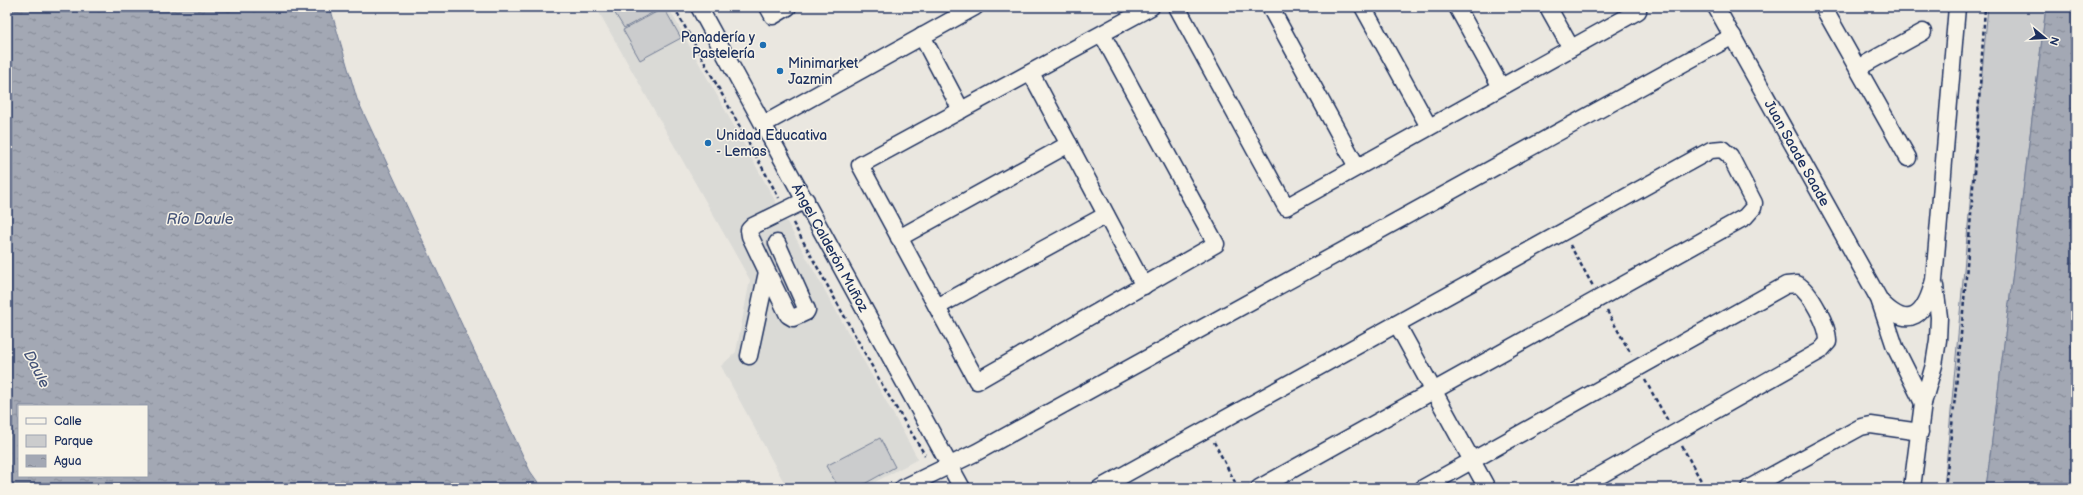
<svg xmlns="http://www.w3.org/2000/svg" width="2083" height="495" viewBox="0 0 2083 495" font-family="'Balsamiq Sans',sans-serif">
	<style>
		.built { fill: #dadad6 }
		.green { fill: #cbcccd; stroke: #737e96 }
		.water { fill: url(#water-ripples); stroke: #6d7892; fill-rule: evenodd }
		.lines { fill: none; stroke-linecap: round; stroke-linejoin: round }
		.minor-casing { stroke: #1b2f5e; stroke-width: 19 }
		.path { stroke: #1b2f5e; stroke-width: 2.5; stroke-dasharray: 4 3; stroke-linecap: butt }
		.minor { stroke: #f7f3e8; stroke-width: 16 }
		.poi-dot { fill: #1f6fb2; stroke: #f7f3e8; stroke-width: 1.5 }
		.labels { text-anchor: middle; stroke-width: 3; stroke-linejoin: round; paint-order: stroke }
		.poi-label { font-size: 14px; fill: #1b2f5e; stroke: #f7f3e8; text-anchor: start }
		.street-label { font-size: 14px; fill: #1b2f5e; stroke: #f7f3e8 }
		.water-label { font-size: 15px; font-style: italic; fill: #445378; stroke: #f7f3e8 }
	</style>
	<defs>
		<pattern id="water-ripples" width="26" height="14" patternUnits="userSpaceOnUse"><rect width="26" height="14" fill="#a3a8b4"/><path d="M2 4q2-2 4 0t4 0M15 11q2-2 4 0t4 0" fill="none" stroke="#848996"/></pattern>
	</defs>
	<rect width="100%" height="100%" fill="#eae7e0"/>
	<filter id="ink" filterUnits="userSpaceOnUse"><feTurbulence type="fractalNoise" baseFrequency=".025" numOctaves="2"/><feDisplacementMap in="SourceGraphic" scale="8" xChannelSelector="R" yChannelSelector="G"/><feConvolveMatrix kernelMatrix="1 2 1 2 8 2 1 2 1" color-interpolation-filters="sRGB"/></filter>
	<g filter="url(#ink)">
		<path class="built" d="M596,7H668L918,459L864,488H787L721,366L736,352L750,280Z"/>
		<path class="green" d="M611,7H663L624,28Z
			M1988,7H2046L1986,488H1944Z
			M664,8L681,38L640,60L623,30Z
			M880,438L895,467L857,488H839L826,466Z"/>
		<path class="water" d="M7,7H330L357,99L530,471L542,488H7ZM19,406H147V476H19Z
			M2046,7H2076V488H1986Z"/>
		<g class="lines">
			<defs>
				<g id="minor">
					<path id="s1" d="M699,7L962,488"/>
					<path d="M768,7L773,16L788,7"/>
					<path d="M1177,7L1286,207L1638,11L1636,7"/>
					<path d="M1270,7L1357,167"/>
					<path d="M1363,7L1429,127"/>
					<path d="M1457,7L1501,87"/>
					<path d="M1548,7L1571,48"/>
					<path id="s2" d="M1716,7L1879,299L1895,347L1923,403"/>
					<path d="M1823,7L1908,158"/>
					<path d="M1102,34L1216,244L977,381L860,165L1151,7"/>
					<path d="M922,36L961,110"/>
					<path d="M1858,68L1923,32"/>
					<path d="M1031,73L1144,286"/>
					<path d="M764,124L975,7"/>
					<path d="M899,238L1069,144"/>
					<path d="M777,243L807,310L806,312L793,318L788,315L750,236L749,230L753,226L806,200"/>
					<path d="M1880,301C1910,332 1925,315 1934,280L1957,7"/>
					<path d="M937,307L1106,215"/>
					<path d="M1397,324L1487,488"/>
					<path d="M749,356L767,272"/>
					<path d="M903,488L977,452L1733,36"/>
					<path d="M1100,488L1711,150L1722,149L1730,156L1754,203L1753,208L1745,217L1259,488"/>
					<path d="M1423,488L1786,285L1797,284C1810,291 1829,327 1828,342L1820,351L1578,488"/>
					<path d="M1749,488L1861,427L1871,425L1920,432"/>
					<path d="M1912,488L1923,403L1934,365L1938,340L1939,317L1935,286"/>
				</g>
			</defs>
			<use href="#minor" class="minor-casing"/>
			<path class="path" d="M674,7L779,198
				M793,223L884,388L925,455
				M1570,245L1593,286
				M1607,311L1631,354
				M1645,380L1668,421
				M1214,442L1238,488
				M1682,446L1705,488
				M1945,488C1964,328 1975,168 1985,7"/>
			<use href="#minor" class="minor"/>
		</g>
	</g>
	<g class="poi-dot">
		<circle cx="763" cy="45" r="4"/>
		<circle cx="780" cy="71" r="4"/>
		<circle cx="708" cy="143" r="4"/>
	</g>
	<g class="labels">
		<g class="poi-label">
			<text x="755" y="42" text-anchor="end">Panadería y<tspan x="755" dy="16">Pastelería</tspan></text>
			<text x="788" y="68">Minimarket<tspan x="788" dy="16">Jazmin</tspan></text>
			<text x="716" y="140">Unidad Educativa<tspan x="716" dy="16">- Lemas</tspan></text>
		</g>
		<g class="street-label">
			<text dy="5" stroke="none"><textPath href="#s2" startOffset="167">Juan Saade Saade</textPath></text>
			<text dy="5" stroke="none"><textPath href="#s1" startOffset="274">Ángel Calderón Muñoz</textPath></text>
		</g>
		<g class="water-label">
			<text x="200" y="224">Río Daule</text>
			<text transform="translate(37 369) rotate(63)" y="5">Daule</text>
		</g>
	</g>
	<rect width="2083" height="495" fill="none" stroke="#f7f3e8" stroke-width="24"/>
	<rect x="12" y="12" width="2059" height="471" fill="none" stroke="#1b2f5e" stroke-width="1.5" filter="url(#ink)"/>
	<rect x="18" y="405" width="130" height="72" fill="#f7f3e8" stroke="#9fa5b1"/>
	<rect x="26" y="418" width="20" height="6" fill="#f7f3e8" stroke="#9fa5b1"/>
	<text x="54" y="425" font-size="12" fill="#1b2f5e">Calle</text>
	<rect x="26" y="435" width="20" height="12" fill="#cbcccd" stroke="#9fa5b1"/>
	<text x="54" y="445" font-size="12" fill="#1b2f5e">Parque</text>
	<rect x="26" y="455" width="20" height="12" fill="url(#water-ripples)" stroke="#9fa5b1"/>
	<text x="54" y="465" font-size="12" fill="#1b2f5e">Agua</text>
	<g transform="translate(2045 38) rotate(108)" stroke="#f7f3e8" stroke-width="3" paint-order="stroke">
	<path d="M0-3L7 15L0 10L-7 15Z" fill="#1b2f5e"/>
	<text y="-6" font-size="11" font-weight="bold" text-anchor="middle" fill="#1b2f5e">N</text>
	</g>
</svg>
